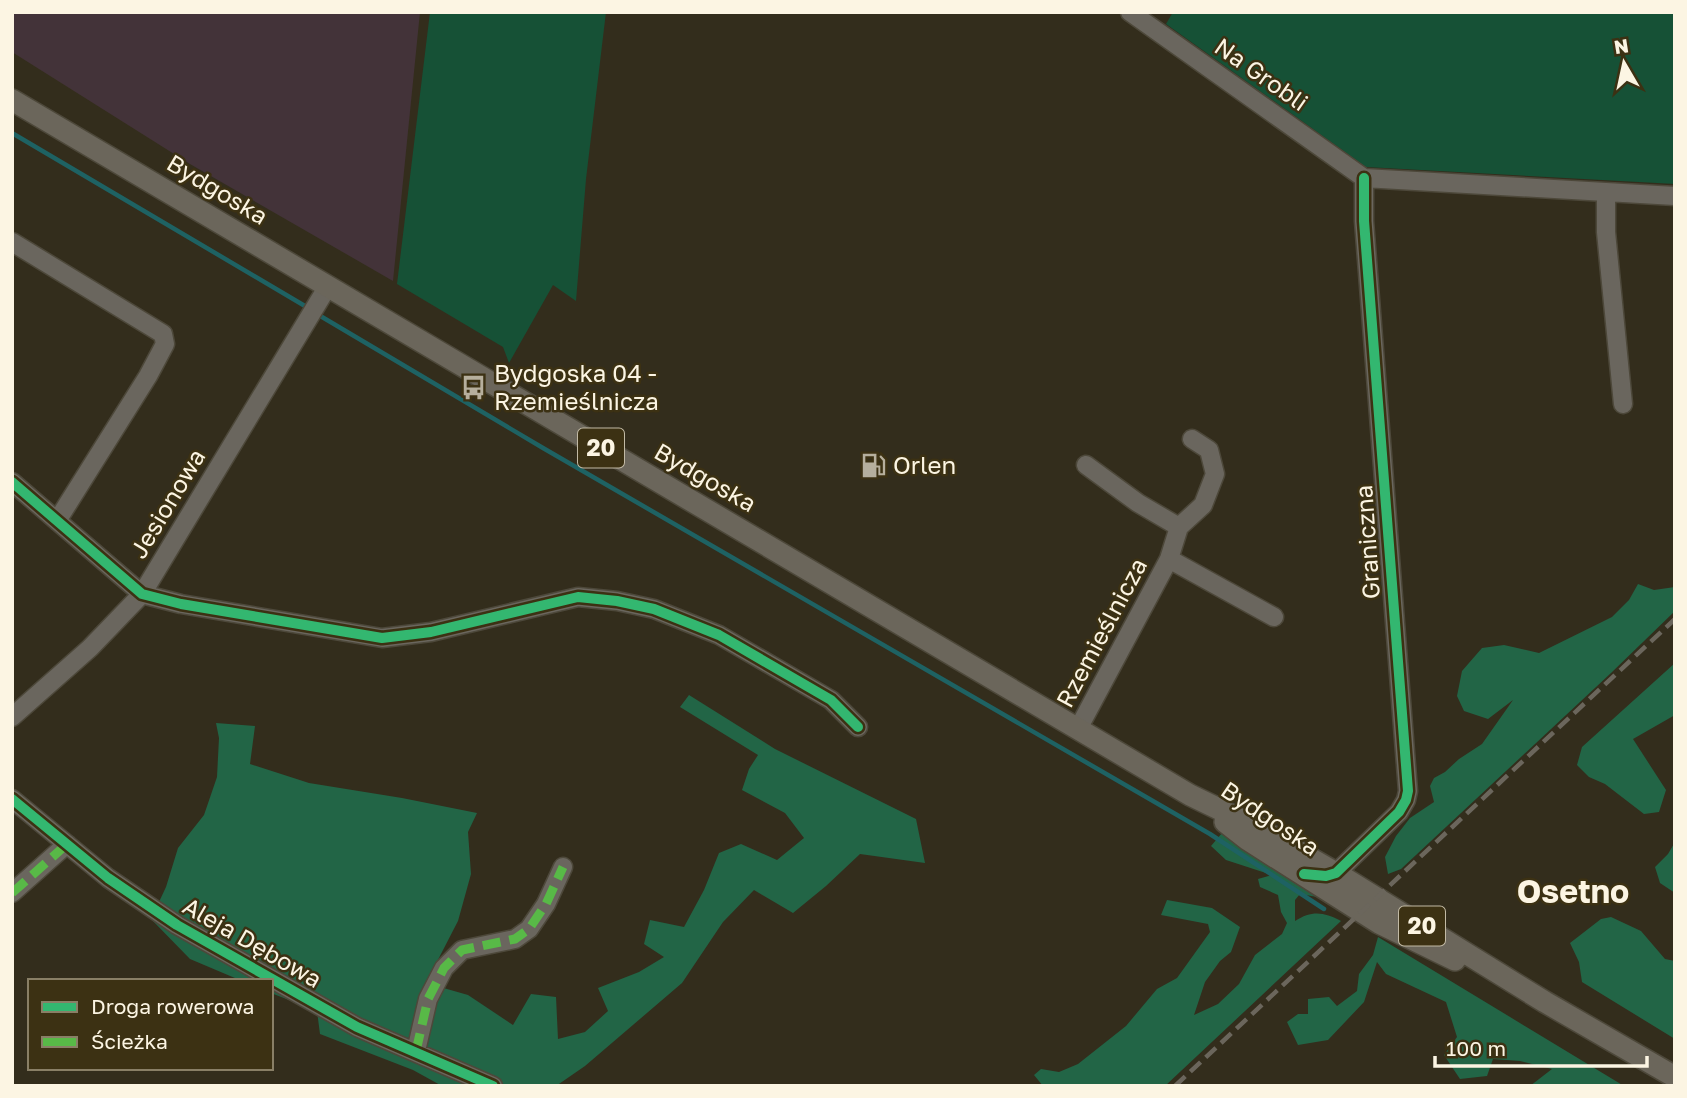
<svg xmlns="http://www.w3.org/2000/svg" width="1687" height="1098" viewBox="0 0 1687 1098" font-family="'Golos Text',sans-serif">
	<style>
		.industrial { fill: #433339 }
		.green { fill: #165136 }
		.forest { fill: #226546 }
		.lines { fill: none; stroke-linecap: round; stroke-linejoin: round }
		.stream { stroke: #1e6263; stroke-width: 4.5 }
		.minor-casing { stroke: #4d483a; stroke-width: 21 }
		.major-casing { stroke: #4d483a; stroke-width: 24 }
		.minor { stroke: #6a665e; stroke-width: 18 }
		.major { stroke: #6b665b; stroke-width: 21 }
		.rail { stroke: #6b665c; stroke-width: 4.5; stroke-dasharray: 14 7; stroke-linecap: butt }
		.quiet { stroke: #58b947; stroke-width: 9; stroke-dasharray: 18 9; stroke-linecap: butt }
		.cycleway-casing { stroke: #3c3113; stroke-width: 15 }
		.cycleway { stroke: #33b770; stroke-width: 10 }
		.labels { text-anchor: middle; stroke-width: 5; stroke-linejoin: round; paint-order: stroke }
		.shield { fill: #3c3113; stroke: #c2baa5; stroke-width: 2 }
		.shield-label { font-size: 23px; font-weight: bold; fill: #fcf5e3 }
		.street-label { font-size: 24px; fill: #fcf5e3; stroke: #3c3113 }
		.poi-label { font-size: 24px; fill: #fcf5e3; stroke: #3c3113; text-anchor: start }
		.district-label { font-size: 32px; font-weight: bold; fill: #fcf5e3; stroke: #3c3113 }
	</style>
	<rect width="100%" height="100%" fill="#332d1c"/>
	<path class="industrial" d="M12,12H420L393,281L190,164L12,52Z"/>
	<path class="green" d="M430,12H606L586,179L576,301L553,285L509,363L503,347L397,284Z
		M1173,12H1675V184L1366,167L1166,24Z"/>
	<path class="forest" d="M1638,584L1654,590L1675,587V611L1611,673L1401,869L1388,874L1385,857L1396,836L1410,818L1434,802L1430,786L1434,778L1445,772L1459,759L1482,744L1513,700L1488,719L1464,711L1457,696L1462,671L1482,648L1504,645L1539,653L1612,617L1629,600Z
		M1675,663V715L1633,739L1666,790L1659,812L1644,814L1605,784L1589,777L1577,765L1582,747Z
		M689,695L775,749L916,819L925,863L860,854L826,886L793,913L754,890L723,922L682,983L585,1066L556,1086H442L413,1070L320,1034L317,1011L271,993V981H242L190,959L151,919L166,887L178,848L204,815L217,777L219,738L216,723L255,726L250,764L309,783L402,798L477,813L468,832L471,874L458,921L426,983L468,995L513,1025L531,994L556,997L558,1039L585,1032L608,1011L598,988L639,972L664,957L644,944L650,920L684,927L704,890L719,853L741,844L777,860L804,838L785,813L742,790L749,769L758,755L680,707Z
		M1222,833L1323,898L1300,894L1295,900V921C1312,910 1324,912 1341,921L1165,1086H1043L1034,1075L1041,1069L1059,1072L1078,1064L1126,1026L1157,989L1177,978L1210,932L1208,924L1161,915L1167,900L1212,908L1240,927L1231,952L1220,961L1205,982L1194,1015L1218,1004L1239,984L1255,955L1282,934L1287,923L1281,912L1278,895L1260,887L1258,879L1272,875L1226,860L1211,846Z
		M1675,842V893L1660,883L1655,867L1668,854Z
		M1611,917L1641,931L1665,959L1675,961V1039L1582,982L1579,962L1570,943L1601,919Z
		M1378,937L1624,1086H1530L1552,1069L1520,1061L1493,1059L1487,1076L1460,1079L1444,1055L1457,1037L1446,1002L1386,974L1377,962L1364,1002L1328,1040L1298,1045L1287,1022L1298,1014H1308V999L1329,997L1337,1006L1357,991L1359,974L1373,955Z"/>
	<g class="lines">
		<path class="stream" d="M12,133L310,309
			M317,314L543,448L1210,834L1324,909"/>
		<defs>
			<path id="minor" d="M1130,12L1364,178
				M1364,178L1675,196
				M1606,192V232L1623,404
				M12,242L163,334L165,344L148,376L57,521
				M1086,465L1138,503L1179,527
				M12,482L142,594L181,604L382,638L431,632L578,597L617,601L654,609L719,635L831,700L858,727
				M1169,559L1274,617
				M12,717L90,648L142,594L328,286
				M1078,729L1169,559L1179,527L1203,505L1215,474L1209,450L1192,439
				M12,799L108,878L177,925L357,1027L493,1086
				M1324,876L1336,873L1399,812L1406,800L1408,791L1364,221V178
				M12,893L67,844
				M416,1051L428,999L444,968L462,950L515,939L529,929L546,904L563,867"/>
			<path id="major" d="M12,100L1190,795L1256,827L1336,873L1545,1002L1675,1077
				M1225,822L1248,840L1379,923L1455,960"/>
		</defs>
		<use href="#minor" class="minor-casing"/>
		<use href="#major" class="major-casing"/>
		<use href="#minor" class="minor"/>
		<use href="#major" class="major"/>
		<path class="rail" d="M1175,1086L1675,619"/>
		<path class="quiet" d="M12,893L67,844
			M416,1051L428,999L444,968L462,950L515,939L529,929L546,904L563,867"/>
		<defs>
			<path id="cycleway" d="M12,482L142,594L181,604L382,638L431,632L578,597L617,601L654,609L719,635L831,700L858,727
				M12,799L108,878L177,925L357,1027L493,1086
				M1304,874L1326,876L1336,873L1399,812L1406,800L1408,791L1364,221V178"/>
		</defs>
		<use href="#cycleway" class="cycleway-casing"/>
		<use href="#cycleway" class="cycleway"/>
	</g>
	<defs>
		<symbol id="bus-bare" viewBox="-9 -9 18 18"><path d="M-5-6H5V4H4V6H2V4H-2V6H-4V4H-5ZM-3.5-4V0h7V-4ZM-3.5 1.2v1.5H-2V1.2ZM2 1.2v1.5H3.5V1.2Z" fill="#b6af9d" stroke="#3c3113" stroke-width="2.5" paint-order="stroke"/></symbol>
		<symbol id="fuel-bare" viewBox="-9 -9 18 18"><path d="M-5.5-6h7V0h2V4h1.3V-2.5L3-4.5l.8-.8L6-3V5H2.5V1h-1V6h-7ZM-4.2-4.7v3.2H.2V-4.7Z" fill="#b6af9d" stroke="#3c3113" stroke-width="2.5" paint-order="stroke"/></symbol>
	</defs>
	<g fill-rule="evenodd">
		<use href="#bus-bare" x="456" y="370" width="35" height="35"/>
		<use href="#fuel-bare" x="856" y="448" width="35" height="35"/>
	</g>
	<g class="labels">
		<g class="shield">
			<rect x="578" y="428.5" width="46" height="39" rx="5"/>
			<rect x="1399" y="906.5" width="46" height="39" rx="5"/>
		</g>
		<g class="shield-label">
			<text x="601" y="456">20</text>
			<text x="1422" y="934">20</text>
		</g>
		<g class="street-label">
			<text transform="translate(1261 75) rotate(35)" y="8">Na Grobli</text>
			<text transform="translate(217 190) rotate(31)" y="8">Bydgoska</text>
			<text transform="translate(705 478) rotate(30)" y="8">Bydgoska</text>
			<text transform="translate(168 504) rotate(-59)" y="8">Jesionowa</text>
			<text transform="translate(1368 542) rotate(-94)" y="8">Graniczna</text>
			<text transform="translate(1102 633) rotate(-62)" y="8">Rzemieślnicza</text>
			<text transform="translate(1270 819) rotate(34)" y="8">Bydgoska</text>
			<text transform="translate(252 943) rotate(30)" y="8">Aleja Dębowa</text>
		</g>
		<g class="poi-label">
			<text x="494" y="382">Bydgoska 04 -<tspan x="494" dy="28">Rzemieślnicza</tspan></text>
			<text x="893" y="474">Orlen</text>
		</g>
		<g class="district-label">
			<text x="1573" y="903">Osetno</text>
		</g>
	</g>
	<rect width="1687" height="1098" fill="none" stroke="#fcf5e3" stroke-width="28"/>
	<rect x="28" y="979" width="245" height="91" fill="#3c3113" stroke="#897f66" stroke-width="2"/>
	<rect x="42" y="1002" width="35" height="10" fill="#33b770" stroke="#897f66" stroke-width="2"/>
	<text x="91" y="1014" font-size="21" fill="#fcf5e3">Droga rowerowa</text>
	<rect x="42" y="1037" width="35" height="10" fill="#58b947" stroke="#897f66" stroke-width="2"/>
	<text x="91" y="1049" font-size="21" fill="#fcf5e3">Ścieżka</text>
	<g transform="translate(1624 63) rotate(351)" stroke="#3c3113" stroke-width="5" paint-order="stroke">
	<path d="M0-5L12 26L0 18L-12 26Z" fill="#fcf5e3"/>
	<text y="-10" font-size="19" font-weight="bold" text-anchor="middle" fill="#fcf5e3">N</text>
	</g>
	<path d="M1435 1056v10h212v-10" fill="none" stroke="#fcf5e3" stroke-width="3.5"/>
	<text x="1446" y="1056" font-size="21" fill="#fcf5e3" stroke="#3c3113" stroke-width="5" paint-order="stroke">100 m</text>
</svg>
